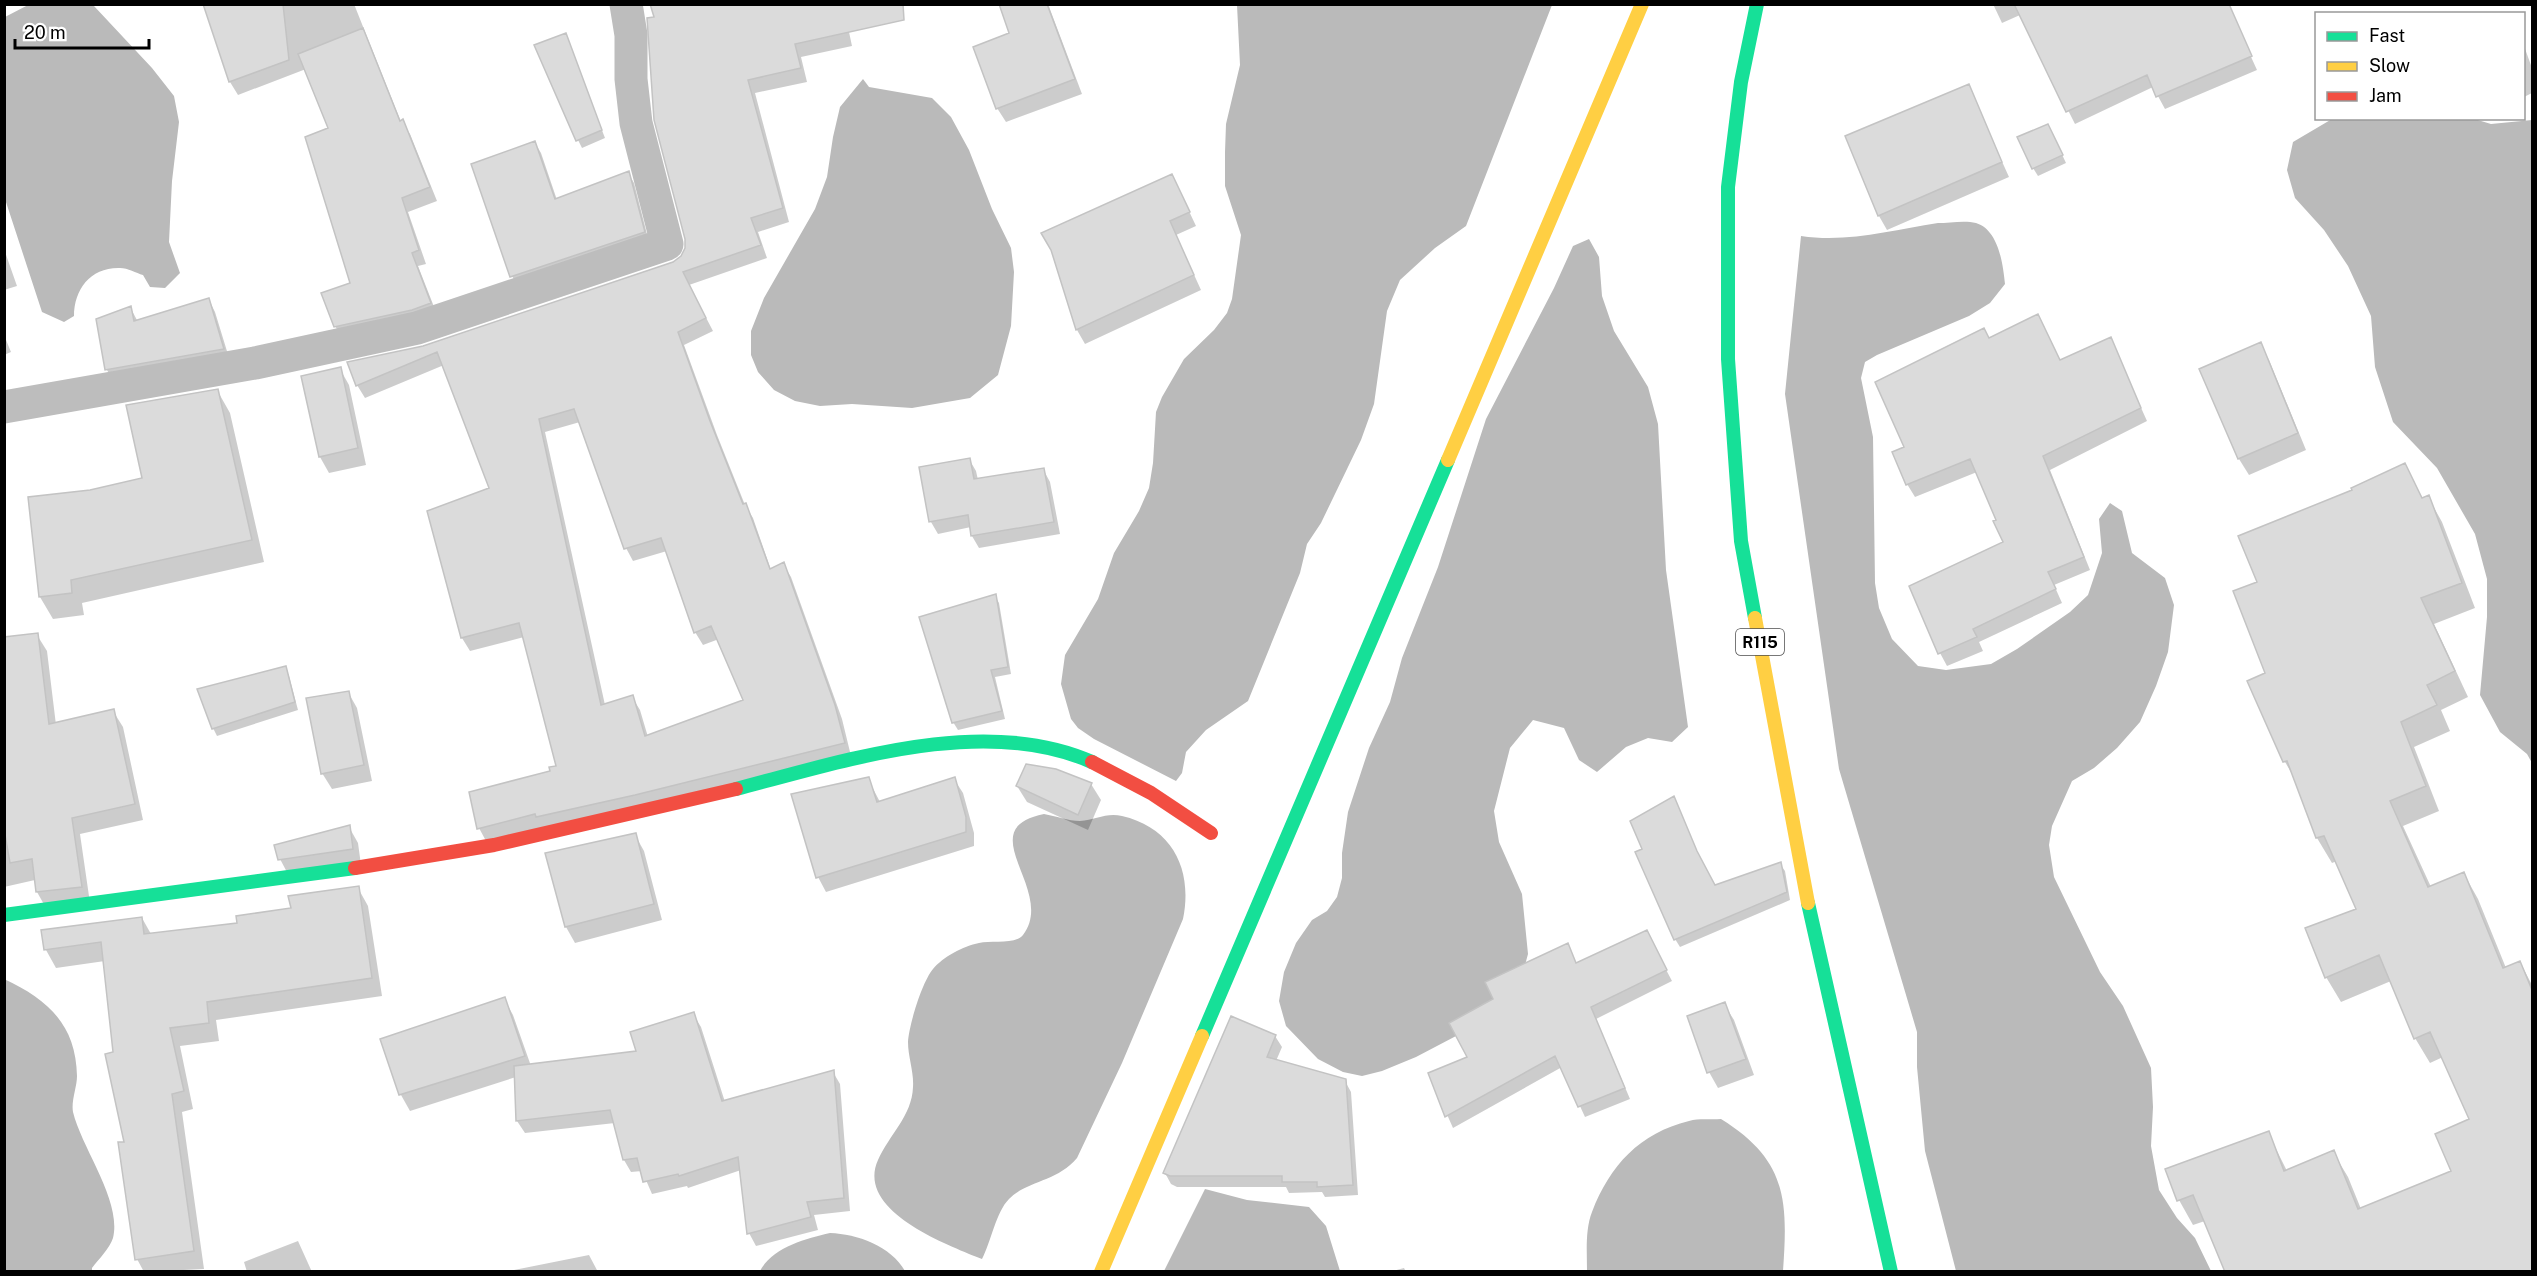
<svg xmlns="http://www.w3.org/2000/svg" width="2537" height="1276" viewBox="0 0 2537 1276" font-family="'Public Sans',sans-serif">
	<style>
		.water { fill: #bababa }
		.shadow { fill: #0003; fill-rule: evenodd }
		.building { fill: #dbdbdb; stroke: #c3c3c3; stroke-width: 1.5; fill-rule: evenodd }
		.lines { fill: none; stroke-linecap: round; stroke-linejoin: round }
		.street { stroke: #bdbdbd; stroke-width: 33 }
		.fast { stroke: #16e098; stroke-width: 14 }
		.slow { stroke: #ffcf43; stroke-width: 14 }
		.jam { stroke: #f24e42; stroke-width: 14 }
		.labels { text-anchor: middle; stroke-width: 4.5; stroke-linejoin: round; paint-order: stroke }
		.shield { fill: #fff; stroke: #4c4c4c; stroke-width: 1.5 }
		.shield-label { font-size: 16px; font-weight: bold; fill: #000 }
	</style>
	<rect width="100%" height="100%" fill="#fff"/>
	<path class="water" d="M30,4H90L94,6L152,68L174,96L179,122L172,181L169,242L180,273L165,288L150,287L143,275C136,273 128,268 120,268C91,267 74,289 74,316L64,322L42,312L5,199V17Z
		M1237,5H1552L1466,226L1435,248L1400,280L1387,311L1374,404L1361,440L1321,523L1307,544L1300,573L1248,701L1206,730L1186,752L1182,773L1176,781L1094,739L1078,728L1071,719L1061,684L1065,655L1098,599L1114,553L1139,511L1149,488L1153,463L1156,412L1162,397L1184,359L1214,330L1227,313L1232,299L1241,235L1225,186V152L1226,124L1240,65Z
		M863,79L869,87L932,98L951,117L969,150L992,209L1011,248L1014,272L1011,326L998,375L970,398L912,408L852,404L820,406L795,401L774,390L758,372L751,355V331L764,298L815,209L827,177L833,137L840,107Z
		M2471,118L2491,124L2532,120V763L2527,754L2500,732L2480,695L2487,617V579L2475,534L2437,468L2393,422L2375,367L2371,316L2348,266L2324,230L2295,198L2287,170L2293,142L2332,119Z
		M1938,223C1949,223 1965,220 1976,223C1999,230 2003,265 2005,284L1990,303L1969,316L1877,355L1865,362L1861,378L1873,437L1875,583L1879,608L1892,639L1918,666L1946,670L1991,664L2017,649L2070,612L2088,595L2102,553L2099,519L2110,503L2122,511L2132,553L2165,578L2174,605L2168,652L2156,686L2140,722L2117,748L2094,768L2072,781L2052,826L2049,845L2054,877L2100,972L2123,1006L2151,1068L2153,1107L2151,1146L2159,1190L2177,1218L2195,1238L2211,1271H1956L1925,1151L1917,1067V1032L1839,769L1785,394L1801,236C1848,243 1892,230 1938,223Z
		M1589,239L1599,257L1602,296L1614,331L1648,387L1658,424L1666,570L1688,727L1672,742L1648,738L1626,747L1597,772L1579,760L1564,728L1533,720L1510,748L1494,811L1499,842L1522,894L1528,954L1525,965L1477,1025L1416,1057L1382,1071L1362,1076L1343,1072L1318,1059L1286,1026L1279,1001L1284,972L1296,943L1312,920L1327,911L1337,897L1342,878V853L1348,812L1369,748L1390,702L1402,658L1438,567L1486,419L1554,288L1573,246Z
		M1044,814C1056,816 1068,821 1080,821C1095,820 1107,812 1122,816C1173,828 1193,870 1183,919L1122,1063L1077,1158C1057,1182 1028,1180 1009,1199C996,1212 991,1242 982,1259C948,1245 855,1211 878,1160C889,1135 912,1116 913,1087C914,1072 908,1057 908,1042C909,1025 922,982 933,969C943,957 963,946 979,943C991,940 1015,945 1023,935C1057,890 969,829 1044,814Z
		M4,979C47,999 76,1024 77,1076C77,1087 71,1101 73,1112C82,1149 122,1201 113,1238C110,1248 98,1260 92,1268V1271H5Z
		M1721,1119C1787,1160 1788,1200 1783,1271H1587C1587,1252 1585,1230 1592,1212C1610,1165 1640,1133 1689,1121C1699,1118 1711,1120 1721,1119Z
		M1205,1189L1247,1200L1309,1207L1326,1226L1340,1271H1164Z
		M830,1233C857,1234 891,1246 905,1271H760C773,1247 805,1239 830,1233Z"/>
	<path class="shadow" d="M205,4H354L401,122L410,134L437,201L408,212L426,264L418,266L438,317L343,339L335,326L351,284L330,129L306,69L238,95L230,82Z
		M843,4L852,46L801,57L807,82L755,93L789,222L758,232L767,258L689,285L713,331L684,345L717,435L745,505L753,518L771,570L783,564L791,577L842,719L851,756L486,841L479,828L558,767L524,637L470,651L462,638L429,512L491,488L444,365L365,398L357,385L423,347L674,263L682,257L687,248V239L656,119ZM580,422L626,548L633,561L667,551L695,632L703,645L719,639L745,701L648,737L640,710L632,697L605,705L545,432Z
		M1001,4H1048L1082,94L1006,122L997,108L1011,34Z
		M1993,4H2227L2257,70L2165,109L2153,87L2075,124L2020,15L2002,23Z
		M565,35L605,138L582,148L578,140Z
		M2524,46L2532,68V93L2524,97Z
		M1968,86L2009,177L1887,230L1879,216L1846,137Z
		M2052,133L2066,163L2038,176L2033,168Z
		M535,143L541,153L557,200L628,173L634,183L649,242L518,286L512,276Z
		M1179,190L1196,226L1176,235L1201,290L1085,344L1077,330L1052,249Z
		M4,249L17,286L4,290Z
		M209,300L215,312L230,361L114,382L107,370L130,307L138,322Z
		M4,335L11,352L4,355Z
		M2110,339L2147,421L2050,470L2090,570L2054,585L2062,603L1979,642L1983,651L1947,666L1940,653L2005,543L1998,521L1977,472L1915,497L1907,484L1905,448L1989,340L2060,361Z
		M2260,344L2269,360L2306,450L2249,475L2239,459L2201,369Z
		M340,369L349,385L366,465L329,473L320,457Z
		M217,390L230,413L264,562L82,603L84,615L53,619L40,597L91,492L144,479Z
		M969,459L976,471L978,480L1043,469L1050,482L1060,534L979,548L972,536L971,527L938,534L931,522Z
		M2404,465L2423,499L2428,497L2442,522L2475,608L2434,624L2468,697L2441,710L2450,731L2414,747L2439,811L2403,826L2431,887L2464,874L2478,899L2506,968L2520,962L2532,985V1272H2225L2205,1221L2193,1225L2179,1200L2268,1133L2287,1171L2333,1152L2348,1177L2361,1209L2453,1172L2471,1120L2443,1057L2430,1063L2415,1038L2391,981L2341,1002L2326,977L2358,909L2337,861L2332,863L2317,838L2297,782L2285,762L2249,682L2267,674L2259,583L2354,491Z
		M995,596L999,603L1011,674L995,677L1005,719L958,730L953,722Z
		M37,635L47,651L56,725L113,711L123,727L143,820L80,834L90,903L46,908L37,892L35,880L4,887V639Z
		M285,668L289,676L298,710L217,736L213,728Z
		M348,692L357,708L372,781L332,789L322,773Z
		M868,779L880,802L954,779L963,793L974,833V846L826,892L818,877Z
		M1091,784L1101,800L1088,830L1027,802L1017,786Z
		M349,827L358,843L361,865L289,876L280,859Z
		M635,835L644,851L662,920L575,943L566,927L547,854Z
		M1700,860L1715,886L1780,864L1785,871L1790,900L1680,947L1675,939Z
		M358,888L368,906L382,996L216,1020L219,1041L180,1046L193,1109L182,1112L204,1269L144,1272L137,1259L105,961L56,968L46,950L142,918L151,934L239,925Z
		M1652,943L1672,981L1596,1019L1630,1099L1585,1117L1562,1067L1453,1128L1429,1074L1469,1057L1495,1000L1567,945L1577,964Z
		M504,999L513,1015L531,1066L638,1052L693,1014L701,1027L725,1102L833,1072L840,1084L850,1211L814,1215L818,1230L756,1246L749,1233L741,1170L688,1188L687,1186L652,1194L642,1171L631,1172L624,1160L615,1123L525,1133L517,1121L516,1077L410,1111L401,1095L382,1040Z
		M1724,1004L1734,1020L1754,1075L1718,1088L1709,1072Z
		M1275,1036L1282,1047L1276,1061L1345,1081L1351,1092L1358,1195L1325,1197L1322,1192L1289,1193L1286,1187H1177L1171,1184L1165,1173Z
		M298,1241L312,1272H247L244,1262Z
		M589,1255L598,1272H509V1271Z
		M1404,1268L1406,1272H1389Z"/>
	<path class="building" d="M203,4H283L289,60L229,82Z
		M650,4H903L904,20L795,44L801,68L748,80L783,208L751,218L761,245L683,272L706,318L678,332L710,421L743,504L746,503L770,569L784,562L835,705L845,743L635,795L536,817L535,814L477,829L469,792L550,771L549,767L556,766L519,623L461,638L427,511L489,488L437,352L356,386L347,362L423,346L673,262L681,256L685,248V239L654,120L647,18L654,17ZM574,409L624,549L661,538L694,633L711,626L743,700L645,736L633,695L601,705L539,419Z
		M999,4H1047L1075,79L996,109L973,47L1009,33Z
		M2014,4H2229L2252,56L2156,97L2147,75L2066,112Z
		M363,28L400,121L403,119L430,187L402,198L419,250L412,253L431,303L412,310L334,327L321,293L350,283L305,137L328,128L298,54Z
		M566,33L602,130L576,141L534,45Z
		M1969,84L2002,162L1878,216L1845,136Z
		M2048,124L2063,155L2032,169L2017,137Z
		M535,141L555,199L629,171L645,232L510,277L471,164Z
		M1172,174L1190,212L1170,221L1194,275L1076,330L1051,250L1041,233Z
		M209,298L224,349L105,370L96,319L131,306L134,321Z
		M2038,314L2060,360L2111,337L2141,408L2043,456L2084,557L2048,572L2056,589L1973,629L1977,637L1938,654L1909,586L2003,542L1993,521L1996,520L1970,459L1906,485L1892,452L1904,447L1875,382L1984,328L1989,338Z
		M2261,342L2298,433L2238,459L2199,369Z
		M341,367L358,448L319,457L301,376Z
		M218,389L252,540L71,580L72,593L39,597L28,497L90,490L142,478L126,405Z
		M970,458L974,479L1044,468L1054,522L971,536L968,515L929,522L919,467Z
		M2405,463L2422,498L2429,495L2462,583L2421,598L2455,671L2427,685L2437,705L2401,722L2426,786L2390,801L2428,887L2464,872L2503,968L2520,961L2532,990V1272H2225L2193,1195L2177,1201L2165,1169L2269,1131L2284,1171L2334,1150L2358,1209L2451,1171L2435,1134L2469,1119L2430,1032L2414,1039L2379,955L2325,978L2305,928L2356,909L2324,836L2316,838L2287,761L2283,762L2247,681L2265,673L2233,591L2257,582L2238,536L2352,490L2351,488Z
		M996,594L1008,667L991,670L1002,711L952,723L919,617Z
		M38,633L49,724L114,709L135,804L72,818L82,887L36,892L32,859L10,863L4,829V637Z
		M286,666L295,702L212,729L197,689Z
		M349,691L364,765L321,774L306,698Z
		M1026,764L1056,769L1092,783L1078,815L1016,786Z
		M869,777L877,802L955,777L966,817V832L816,878L791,794Z
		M1674,796L1697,851L1715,885L1781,862L1787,892L1674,940L1635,852L1642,849L1630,821Z
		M350,825L353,849L278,860L274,845Z
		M636,833L654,904L565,927L545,853Z
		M359,886L372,978L207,1002L209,1023L170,1028L184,1091L172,1094L194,1251L135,1260L118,1142H124L105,1054L113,1052L101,942L44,950L41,930L142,917L144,934L237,923L236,916L291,908L288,896Z
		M1647,930L1667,970L1591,1007L1625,1088L1578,1107L1555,1056L1445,1117L1428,1073L1467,1057L1449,1023L1493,999L1485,982L1568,943L1576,963Z
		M505,997L525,1056L399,1095L380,1039Z
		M1725,1002L1746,1059L1707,1073L1687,1016Z
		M694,1012L722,1101L834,1070L844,1198L807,1202L811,1217L747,1234L738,1157L679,1176L678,1174L643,1182L637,1158L623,1160L610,1110L516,1121L514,1066L636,1051L630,1032Z
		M1231,1016L1276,1035L1267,1057L1346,1079L1353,1185L1317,1187V1182H1282V1176H1170L1163,1173Z"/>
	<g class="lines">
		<path class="street" d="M4,407L255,363L417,328L667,244L636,123L631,79V35L626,4"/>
		<path class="fast" d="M1755,618L1741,541L1728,359V187L1741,82L1757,4
			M736,789C844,761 984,714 1092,762
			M1808,903L1891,1272
			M4,915L355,868
			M1202,1036L1448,460"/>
		<path class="slow" d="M1448,460L1642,4
			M1755,618L1808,903
			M1101,1272L1202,1036"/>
		<path class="jam" d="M1092,762L1151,793L1211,833
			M355,868L494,845L736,789"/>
	</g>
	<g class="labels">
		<rect class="shield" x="1736" y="629" width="48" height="26" rx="4.5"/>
		<g class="shield-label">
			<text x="1760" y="648">R115</text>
		</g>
	</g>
	<rect width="2537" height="1276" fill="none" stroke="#000000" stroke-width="12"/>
	<rect x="2315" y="12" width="210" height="108" fill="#ffffff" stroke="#999999" stroke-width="1.5"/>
	<rect x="2327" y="32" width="30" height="9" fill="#16e098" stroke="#999999" stroke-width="1.5"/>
	<text x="2369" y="42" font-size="18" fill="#000000">Fast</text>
	<rect x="2327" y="62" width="30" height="9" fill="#ffcf43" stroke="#999999" stroke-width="1.5"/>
	<text x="2369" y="72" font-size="18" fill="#000000">Slow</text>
	<rect x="2327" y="92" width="30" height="9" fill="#f24e42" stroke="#999999" stroke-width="1.5"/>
	<text x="2369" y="102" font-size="18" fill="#000000">Jam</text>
	<path d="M15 39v9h134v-9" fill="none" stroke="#000000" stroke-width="3"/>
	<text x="24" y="39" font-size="18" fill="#000000" stroke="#ffffff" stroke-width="4.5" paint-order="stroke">20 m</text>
</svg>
